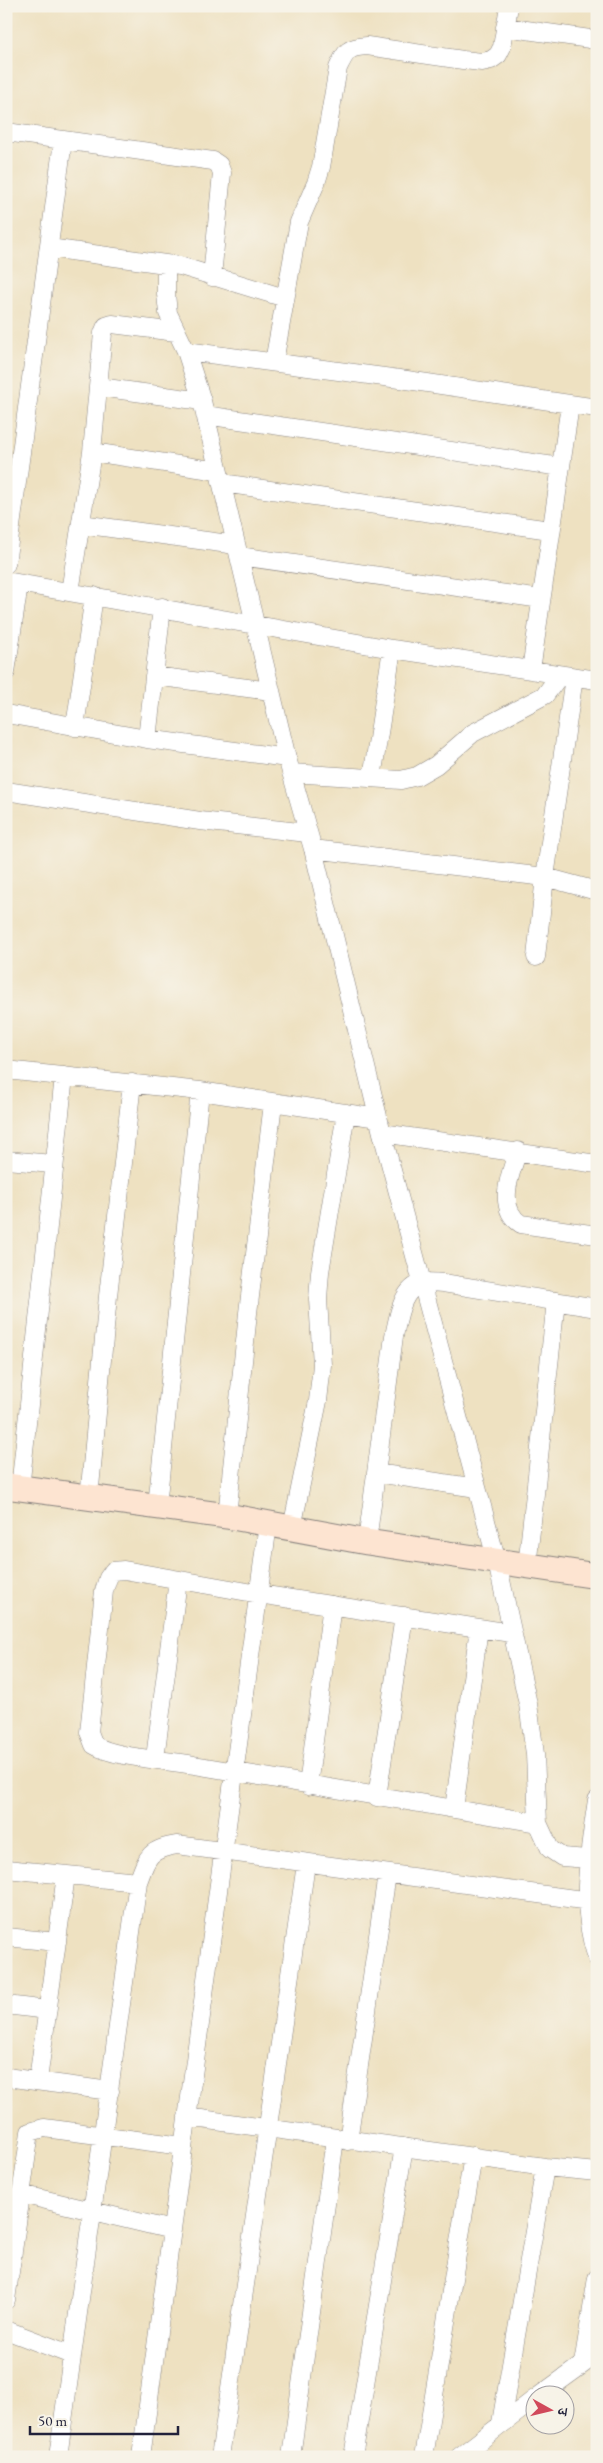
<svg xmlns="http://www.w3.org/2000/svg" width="603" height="2463" viewBox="0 0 603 2463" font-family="'EB Garamond','Noto Serif Devanagari',serif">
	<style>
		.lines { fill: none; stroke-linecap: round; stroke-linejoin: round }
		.street-casing { stroke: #88827e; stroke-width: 19 }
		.secondary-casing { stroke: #88827e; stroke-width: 27 }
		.street { stroke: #fff; stroke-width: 18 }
		.secondary { stroke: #fde4d1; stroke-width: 25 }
	</style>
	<rect width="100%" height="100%" fill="#f7f3e8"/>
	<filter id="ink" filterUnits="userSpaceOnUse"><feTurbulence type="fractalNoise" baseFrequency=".02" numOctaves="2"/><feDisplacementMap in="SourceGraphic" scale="10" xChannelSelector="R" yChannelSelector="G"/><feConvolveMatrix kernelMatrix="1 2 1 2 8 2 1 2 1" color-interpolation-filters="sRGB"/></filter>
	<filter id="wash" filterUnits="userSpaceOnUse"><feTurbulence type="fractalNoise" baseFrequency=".0096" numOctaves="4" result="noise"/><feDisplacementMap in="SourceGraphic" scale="20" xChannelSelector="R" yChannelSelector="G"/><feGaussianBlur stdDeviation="1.12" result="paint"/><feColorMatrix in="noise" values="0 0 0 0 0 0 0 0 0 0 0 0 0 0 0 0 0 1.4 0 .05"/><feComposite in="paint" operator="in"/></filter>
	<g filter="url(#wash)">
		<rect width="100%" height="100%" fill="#eee1c1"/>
	</g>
	<g filter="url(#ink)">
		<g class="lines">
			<defs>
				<path id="street" d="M505,27L597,40
					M6,132L213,161L219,165L222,173L212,277
					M49,248L180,266L285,298
					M166,264V294L168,313L186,351L202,401L287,758L313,849L382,1133L497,1562L528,1704L535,1754L538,1823L550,1849L562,1857L588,1859L597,1856
					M186,351L407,380L597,408
					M274,362L299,222L316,183L321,167L338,68C346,51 348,47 367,46L463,60L482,62L491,60L498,55L502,47L509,6
					M99,387L202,401
					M205,415L561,467
					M92,452L218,471
					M222,483L550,530
					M81,524L236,545
					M239,556L541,599
					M6,564L63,141
					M6,581L392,649L597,680
					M70,592L92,452L103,333L106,326L112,324L176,332
					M531,670L570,405
					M6,672L19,584
					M154,676L271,691
					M6,714L147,739L287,758
					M75,727L94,596
					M147,739L162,607
					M291,773L401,780L417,776L436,765L473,733L545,695L560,675
					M372,778L392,649
					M6,791L200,821L308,833
					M313,849L545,877L597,891
					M536,957L545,877L574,677
					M6,1070L200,1091L378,1118
					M382,1133L597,1164
					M518,1151C510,1174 496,1208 521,1224L597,1235
					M6,1160L53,1164
					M376,1473L477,1488
					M20,1489L64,1076
					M89,1498L108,1296L132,1083
					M157,1506L200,1091
					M227,1516L248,1313L273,1103
					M292,1528L318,1401L322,1365L318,1299L320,1272L346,1113
					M367,1542L394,1336C398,1319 401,1288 423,1283C428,1281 437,1283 443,1283L597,1308
					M527,1567L556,1301
					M511,1633L259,1594L124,1570L113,1571L108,1578L104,1591L89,1732L94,1745C114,1758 168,1760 194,1765C308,1785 423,1804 538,1823
					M155,1758L178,1580
					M308,1786L332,1605
					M377,1797L404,1616
					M597,1800C589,1854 579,1906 597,1958
					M454,1809L479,1628
					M6,1869L138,1882
					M6,1937L57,1942
					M6,2005L47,2010
					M6,2077L110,2091
					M38,2080L66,1875
					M187,2117L545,2167L597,2172
					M348,2141L387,1874
					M21,2194L172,2230
					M6,2300L30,2132L44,2128L183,2146
					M6,2330L72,2355
					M583,2364L597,2278
					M539,2396L597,2354
					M501,2423L545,2167
					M58,2457L138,1882C147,1857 149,1849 177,1845L597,1902
					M141,2457L268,1524
					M220,2457L306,1864
					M291,2457L335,2139
					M353,2457L404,2147
					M424,2457L473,2156
					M459,2457L536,2398"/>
				<path id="secondary" d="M6,1486L227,1516L367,1542L597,1576"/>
			</defs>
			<use href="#street" class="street-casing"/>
			<use href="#secondary" class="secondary-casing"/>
			<use href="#street" class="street"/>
			<use href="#secondary" class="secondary"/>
		</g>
	</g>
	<rect width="603" height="2463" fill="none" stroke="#f7f3e8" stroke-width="25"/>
	<g transform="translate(550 2410) rotate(98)"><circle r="24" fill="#f7f3e8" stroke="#a29fa3"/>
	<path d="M0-4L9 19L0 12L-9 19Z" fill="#d1495b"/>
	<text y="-8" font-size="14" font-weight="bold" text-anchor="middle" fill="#22223b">उ</text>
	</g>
	<path d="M30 2426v8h148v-8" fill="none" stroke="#22223b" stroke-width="2.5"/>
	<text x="38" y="2426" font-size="15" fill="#22223b" stroke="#f7f3e8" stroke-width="4" paint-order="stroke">50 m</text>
</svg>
